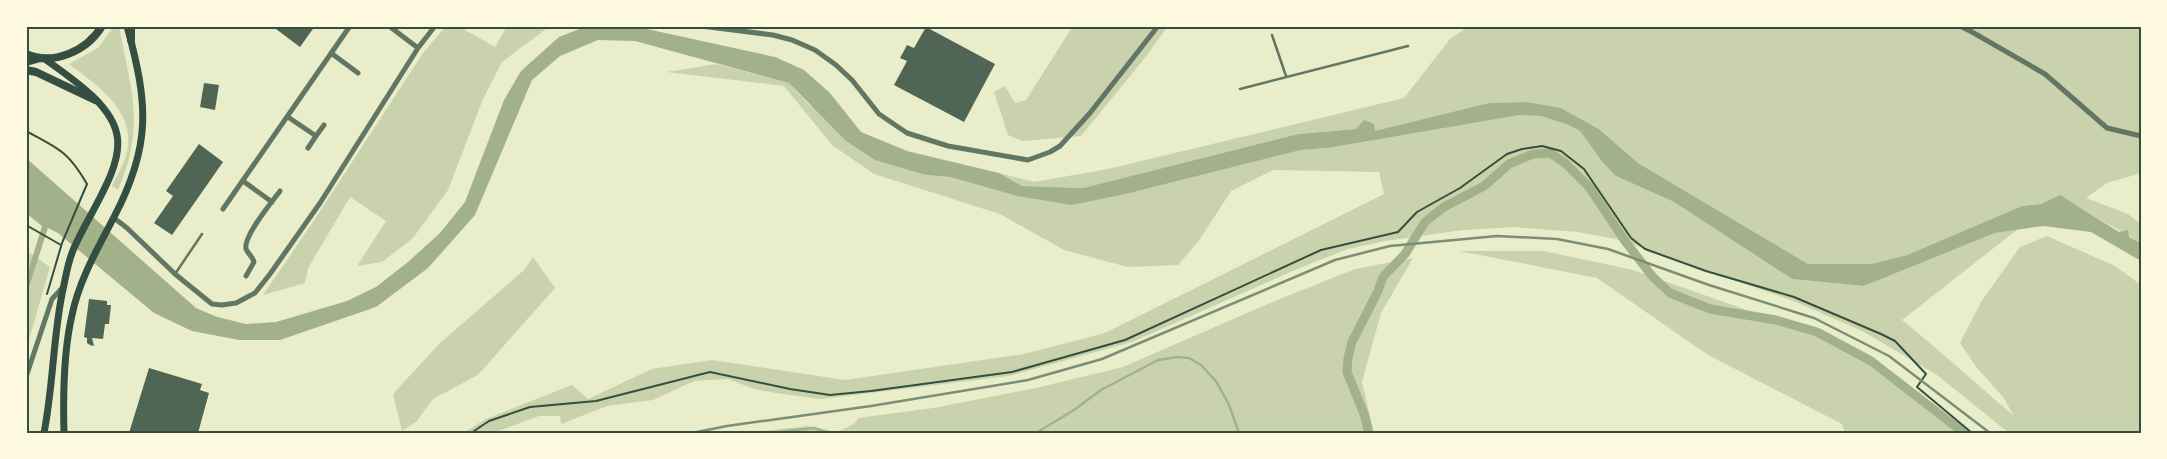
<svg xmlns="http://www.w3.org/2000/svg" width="2167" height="459" viewBox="0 0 2167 459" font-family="'PT Sans',sans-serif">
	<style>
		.green { fill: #cad2ad }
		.water { fill: #a3b18a }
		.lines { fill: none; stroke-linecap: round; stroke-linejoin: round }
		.stream { stroke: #a3b18a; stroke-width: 2.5 }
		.canal { stroke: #a3b18a; stroke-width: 9 }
		.building { fill: #4f6655 }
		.path { stroke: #344e41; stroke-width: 2 }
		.service { stroke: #617663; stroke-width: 2.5 }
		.minor { stroke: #617663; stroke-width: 5 }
		.secondary { stroke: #344e41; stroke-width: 7 }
		.primary { stroke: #344e41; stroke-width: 8 }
		.trunk { stroke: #344e41; stroke-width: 8 }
		.rail { stroke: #7c8e77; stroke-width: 2.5 }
		.neatline { fill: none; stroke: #344e41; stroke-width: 2 }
	</style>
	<rect width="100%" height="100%" fill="#e9edc9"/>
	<path class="green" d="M114,26H119C131,92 146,124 118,190L112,186C117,175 125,163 127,152C136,111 98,86 69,64L98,48Z
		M446,26H458L495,47L507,26H550L502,62L483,99L448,190L413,238L382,262L357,266L386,221L350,197L308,268L305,283L263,295L313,222L423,53Z
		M1073,26H1168L1144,59L1081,136L1022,141L1008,135L994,92L1005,86L1015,103L1026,100Z
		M1469,26H2141V173L2107,183L2086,198L2128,214L2141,224V243L2060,196L2041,204L2022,206L1907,255L1871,264H1808L1638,163L1599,129L1561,108L1527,102L1489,103L1375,132L1356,129L1298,134L1083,188L1022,186L999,173L1034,182L1108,169L1404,98L1450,39Z
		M716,64L789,83L809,105L926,175L950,177L1017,196L1130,193L1301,150L1328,148L1520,115L1540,116L1566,124L1580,131L1603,163L1616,176L1674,202L1792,279L1864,286L1995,233L2018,229L1902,320C1940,350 1976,384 2013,415L2004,398L1977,368L1960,343L1981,302L2020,247L2047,236L2115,266L2141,285V433H2009L1937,375L1864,332L1796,302L1621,240L1577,232L1514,227L1463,230L1385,241L1348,249L1302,267L1132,342L1009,376L821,399L776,393L754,389L728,379L694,381L653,400L607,406L561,424L560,416H539L493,433H463L486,419L572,385L588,399L652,369L712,360L845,380L1024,354L1105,333L1384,194L1379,172L1273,170L1231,191L1200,239L1178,265L1128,267L1064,250L1000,214L874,174L832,145L784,86L667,72Z
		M27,251L50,267L26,350V255Z
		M1459,251H1544L1633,270L1826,338L1888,371L1971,433H1845L1842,424L1708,355L1597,278Z
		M533,257L555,288L478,375L433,399L416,422L402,431L393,394L439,344L524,270Z
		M1413,258L1381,313L1362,382L1374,433H836L855,423L858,418L933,408L1036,388L1123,367L1270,303L1355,269Z
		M808,426L829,430L835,433H744Z"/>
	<path class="water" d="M587,26H633L775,57L804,70L830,93L861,132L907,151L999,173L1022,186L1083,188L1298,134L1356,129L1364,120L1374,124L1375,131L1489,103L1527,102L1561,108L1599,129L1638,163L1808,264H1871L1907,255L2022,206L2041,204L2060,195L2119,232L2128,230L2129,237L2141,243V261L2091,232L2043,226L1995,233L1864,286L1792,279L1674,202L1616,176L1603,163L1580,131L1566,124L1540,116L1520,115L1328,148L1301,150L1130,193L1072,205L1017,196L950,177L926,175L875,160L846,141L789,83L635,41L598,40L560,56L532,80L475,215L428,268L376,307L280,340H239L192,331L154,313L58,233L48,228L26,296V278L42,226L26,213V158L196,308L217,317L246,324L276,322L347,301L376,287L408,262L440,233L465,202L504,100L521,71L559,37Z"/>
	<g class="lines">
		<path class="stream" d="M769,433L814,428L828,433
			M1036,433L1074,410L1101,390L1158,360L1177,357L1189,358L1201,365L1216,381L1229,405L1239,433"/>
		<path class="canal" d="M1369,433L1364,414L1347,372L1348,358L1352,342L1378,291L1383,277L1405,254L1425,222L1444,207L1484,186L1509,164L1533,154L1550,153L1565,163L1589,187L1625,241L1652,276L1670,293L1710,309L1776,320L1817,332L1871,361L1964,433"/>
	</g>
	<path class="building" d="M272,26H315L300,47Z
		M926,27L995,64L964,122L894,85L907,61L900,58L907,45L914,48Z
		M204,83L219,85L215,110L200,107Z
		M199,144L223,162L172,235L154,223L173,196L166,191Z
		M89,299L107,301V305H111L109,324H105L103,339L92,338L94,346L90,345L87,343V338L84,337Z
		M149,368L202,384L200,390L209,393L198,433H129Z"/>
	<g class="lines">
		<path class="path" d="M26,131C59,149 68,151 87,184L62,243L47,294
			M26,225L61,245
			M471,433L489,421L530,407L596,401L710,372L790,389L830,395L871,391L1012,372L1125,340L1321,250L1398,232L1417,212L1460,188L1507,154L1522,149L1542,146L1561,151L1584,169L1631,238L1645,249L1706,271L1794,297L1881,334L1895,341L1926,374L1917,387L1972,433"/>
		<path class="service" d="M1272,35L1286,76
			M1240,89L1408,46
			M175,274L202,234"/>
		<path class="minor" d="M389,26L418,48
			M701,26L773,35L792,40L815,50L836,65L852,80L879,114L907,133L948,146L1028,160L1050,152L1060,146L1090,113L1158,26
			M1960,26L1972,32L2045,74L2107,128L2141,136
			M331,53L358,73
			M288,117L316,136L308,148
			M316,136L324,125
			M243,181L272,202
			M223,209L350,26
			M114,218L127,228L175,274L212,304L222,305L236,303L255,293L270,274L320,203L418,48L435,26
			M246,276L254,262C253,257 248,254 246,249C243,236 272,202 280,191
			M26,377L52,299L64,286"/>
		<path class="secondary" d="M44,433C53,387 53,340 62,294C65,281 67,266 72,253C84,220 124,170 117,135C111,103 69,77 45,59
			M64,433C63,397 64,349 72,315C79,280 98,248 114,217C152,145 148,103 127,26"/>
		<path class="primary" d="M26,54C53,66 87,51 102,26"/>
		<path class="trunk" d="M131,40V26
			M26,62L37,59
			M26,70L36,72L95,100"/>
		<path class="rail" d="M692,433L727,426L871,406L1028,380L1102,359L1335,260L1390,246L1497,236L1557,239L1608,249L1709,285L1814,318L1889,356L1990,433"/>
	</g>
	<rect width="2167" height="459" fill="none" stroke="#fefae0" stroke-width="55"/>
	<rect x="28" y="28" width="2112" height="404" class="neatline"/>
</svg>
